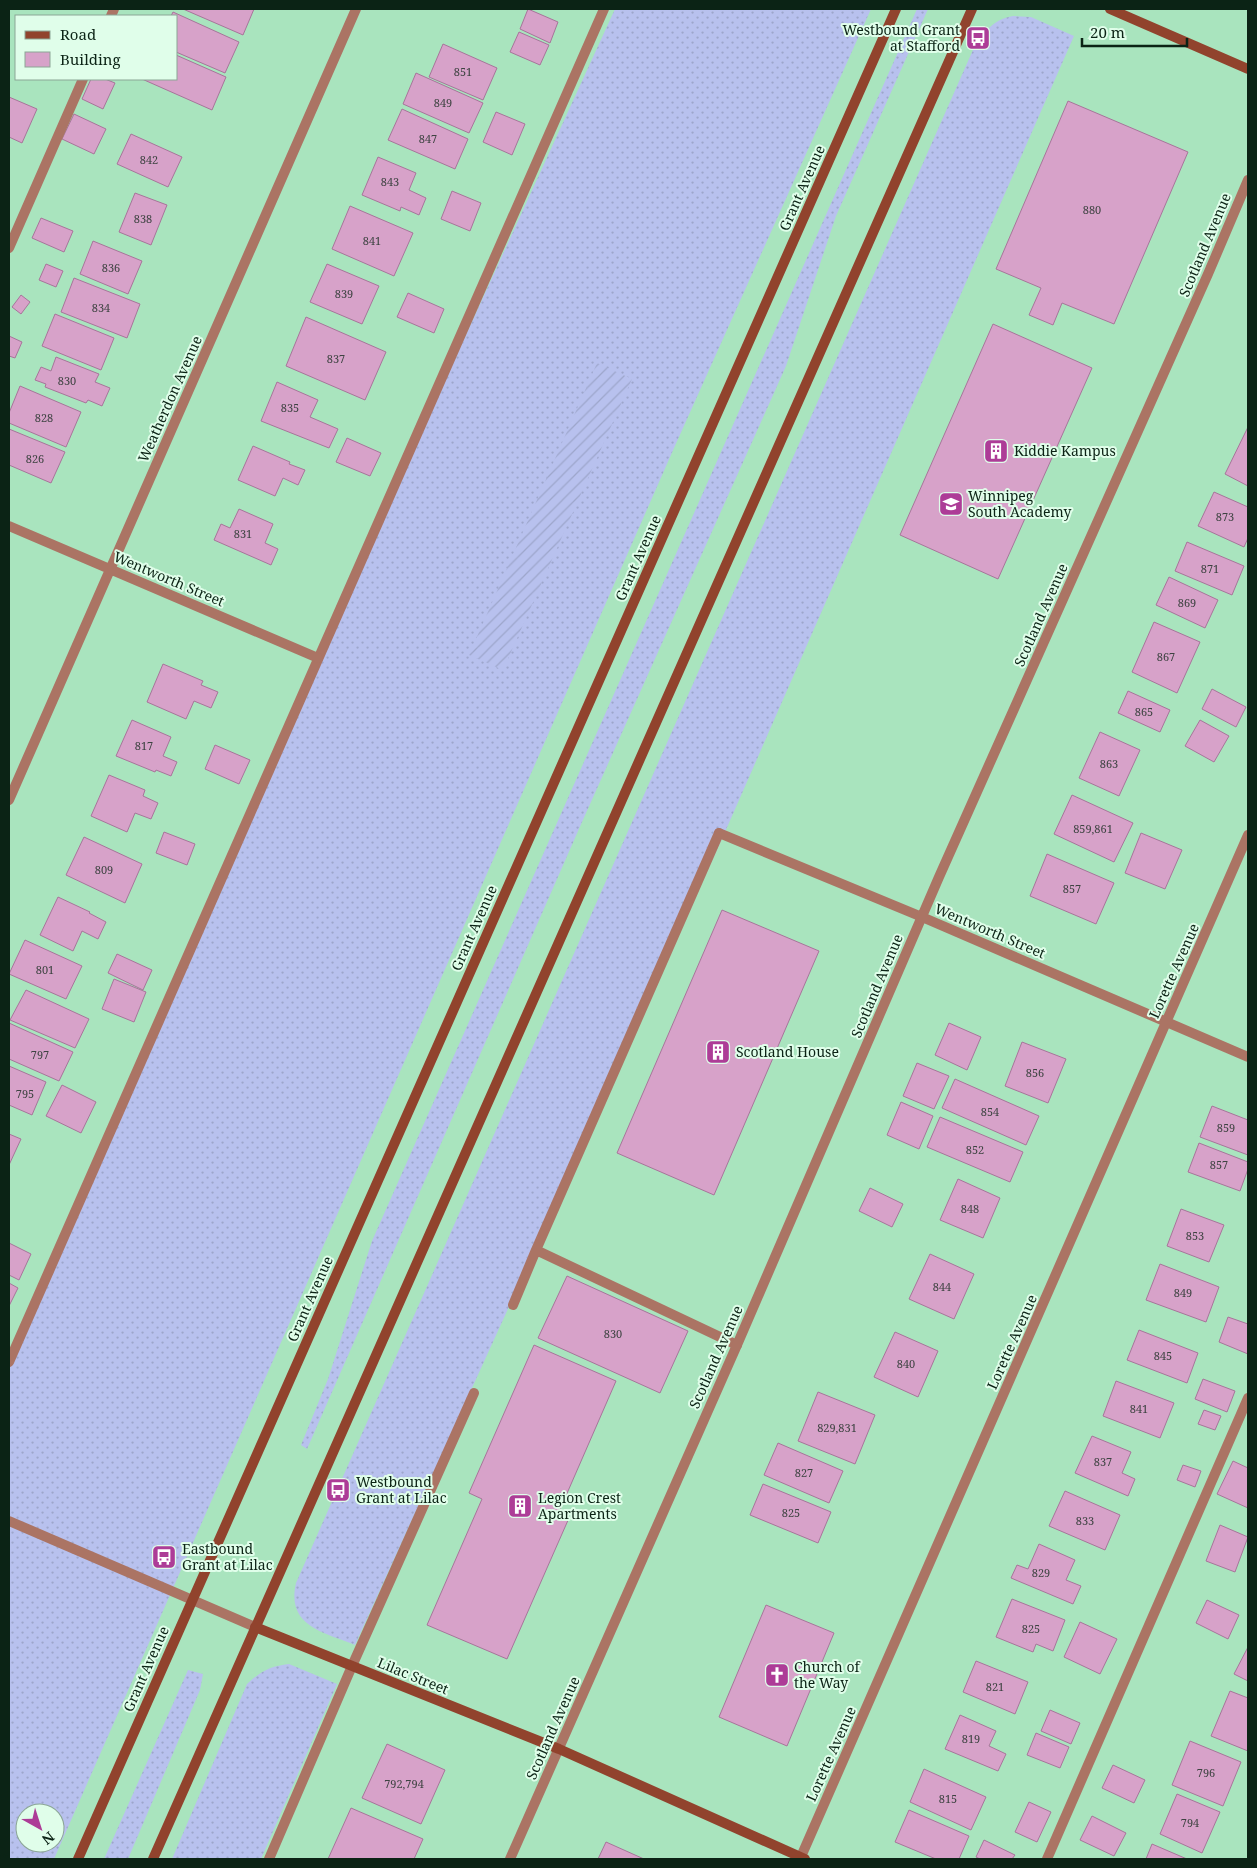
<svg xmlns="http://www.w3.org/2000/svg" width="1257" height="1868" viewBox="0 0 1257 1868" font-family="'Noto Serif',serif">
	<style>
		.grass { fill: url(#grass-dots); fill-rule: evenodd }
		.garden { fill: url(#garden-furrows) }
		.building { fill: #d7a2c9; stroke: #a7759a }
		.lines { fill: none; stroke-linecap: round; stroke-linejoin: round }
		.lane { stroke: #ab7464; stroke-width: 10 }
		.street { stroke: #ab7464; stroke-width: 10 }
		.secondary { stroke: #91432d; stroke-width: 10 }
		.labels { text-anchor: middle; stroke-width: 4; stroke-linejoin: round; paint-order: stroke }
		.number-label { font-size: 11px; fill: #3e4342 }
		.poi-label { font-size: 14px; fill: #0b2315; stroke: #e0feea; text-anchor: start }
		.street-label { font-size: 14px; fill: #0b2315; stroke: #e0feea }
	</style>
	<defs>
		<pattern id="grass-dots" width="8" height="8" patternUnits="userSpaceOnUse" patternTransform="scale(1.25)"><rect width="8" height="8" fill="#b8c1ee"/><path d="M2 2h.1M6 6h.1" fill="none" stroke="#9da6cb" stroke-width="1.8" stroke-linecap="round"/></pattern>
		<pattern id="garden-furrows" width="10" height="10" patternUnits="userSpaceOnUse" patternTransform="scale(1.25)"><rect width="10" height="10" fill="#b8c1ee"/><path d="M-1 1l2-2M0 10L10 0M9 11l2-2" fill="none" stroke="#9da6cb"/></pattern>
	</defs>
	<rect width="100%" height="100%" fill="#a9e4be"/>
	<path class="grass" d="M615,9H871L674,448L54,1859H9V1362L318,658ZM25,1813H55V1843H25Z
		M917,9H928L836,216L786,366L582,822L307,1449L301,1445L328,1379L372,1241Z
		M1013,16L1031,17L1074,36L725,832L355,1645C323,1632 286,1626 296,1583L976,43C987,29 995,19 1013,16Z
		M289,1664L337,1684L261,1859H172L247,1684C261,1671 271,1666 289,1664Z
		M188,1670L203,1674L200,1690L128,1859H104Z"/>
	<path class="garden" d="M597,363L632,379L503,670L469,655Z"/>
	<path class="building" d="M183,9H254L243,35Z
		M528,9L558,22L550,43L520,29Z
		M173,12L239,42L225,73L176,52V16H171Z
		M519,32L549,45L540,65L510,52Z
		M443,44L497,68L483,100L429,77Z
		M176,55L226,77L212,110L142,79H176Z
		M416,73L483,103L469,133L403,104Z
		M91,79H105L115,83L103,109L82,99Z
		M9,97L37,109L22,143L9,137Z
		M1068,101L1188,152L1114,324L1062,303L1053,325L1029,315L1041,288L996,269Z
		M402,109L468,139L455,169L388,140Z
		M496,112L525,124L512,155L483,142Z
		M74,114L106,129L94,154L62,139Z
		M131,134L182,157L168,187L117,164Z
		M378,157L416,173L409,190L426,198L419,215L401,207L400,211L362,195Z
		M452,191L481,203L470,231L441,219Z
		M135,193L167,205L151,245L119,232Z
		M350,206L413,233L394,276L332,249Z
		M41,218L73,231L64,252L32,238Z
		M93,241L142,261L128,294L80,274Z
		M46,264L63,271L56,287L39,280Z
		M327,264L379,286L362,324L310,302Z
		M74,278L140,304L127,338L61,312Z
		M408,293L444,309L434,333L397,317Z
		M21,295L30,302L21,314L12,307Z
		M55,314L114,338L101,370L42,346Z
		M306,317L386,352L365,400L286,366Z
		M993,324L1092,368L998,579L900,535Z
		M9,336L22,342L15,358L9,356Z
		M56,357L99,374L95,382L110,388L102,406L88,400L86,403L45,387L46,384L35,380L41,367L51,371Z
		M277,382L318,400L310,417L338,429L329,448L261,421Z
		M20,386L81,412L66,447L9,423V413Z
		M1248,427V486L1225,474Z
		M9,429L65,452L51,483L9,465Z
		M347,438L381,453L370,476L336,462Z
		M253,446L290,462L289,464L305,470L298,485L283,478L275,496L238,480Z
		M1214,492L1248,507V538L1244,547L1198,526Z
		M239,509L273,524L265,543L278,549L271,565L214,540L221,524L230,528Z
		M1187,542L1244,566L1232,595L1175,571Z
		M1169,577L1218,600L1205,628L1156,605Z
		M1154,622L1200,642L1177,693L1132,672Z
		M163,664L203,681L201,685L218,692L211,708L194,701L186,719L147,702Z
		M1212,689L1246,707L1236,727L1202,709Z
		M1128,691L1170,710L1160,732L1118,713Z
		M132,720L171,737L163,756L177,762L171,776L156,770L155,772L116,756Z
		M1200,720L1229,736L1214,762L1185,746Z
		M1100,732L1140,750L1119,796L1079,778Z
		M215,745L250,760L239,784L205,769Z
		M109,775L145,790L143,796L158,803L151,819L135,813L127,832L91,816Z
		M1072,795L1133,823L1114,862L1054,834Z
		M164,832L195,844L187,865L156,853Z
		M1141,833L1182,850L1165,889L1125,873Z
		M84,837L142,864L125,903L66,875Z
		M1047,854L1114,883L1096,924L1030,896Z
		M58,897L90,912L89,913L106,922L98,939L82,931L73,951L40,935Z
		M722,910L819,951L714,1195L617,1153Z
		M25,940L82,966L66,999L9,974Z
		M117,954L152,970L143,990L108,973Z
		M114,979L146,992L134,1022L102,1009Z
		M26,990L89,1019L75,1048L10,1020Z
		M9,1023L73,1052L59,1081L9,1059Z
		M949,1023L981,1037L967,1070L935,1055Z
		M1022,1042L1066,1059L1048,1103L1005,1086Z
		M917,1063L949,1076L934,1109L903,1096Z
		M9,1066L46,1082L32,1115L9,1105Z
		M955,1079L1039,1116L1026,1145L942,1108Z
		M62,1085L96,1102L81,1133L46,1116Z
		M901,1102L933,1116L919,1149L887,1135Z
		M1212,1106L1248,1120V1155L1200,1137Z
		M940,1117L1023,1152L1010,1182L927,1147Z
		M9,1134L21,1139L9,1165Z
		M1199,1143L1248,1162V1169L1240,1191L1188,1172Z
		M958,1179L1000,1198L983,1238L940,1220Z
		M870,1188L903,1204L892,1227L859,1211Z
		M1181,1209L1224,1225L1209,1262L1167,1246Z
		M9,1243L31,1254L19,1280L9,1275Z
		M930,1254L974,1274L954,1319L909,1299Z
		M1160,1264L1219,1287L1206,1322L1146,1300Z
		M567,1276L688,1331L660,1393L538,1338Z
		M9,1283L18,1288L9,1306Z
		M1228,1317L1248,1324V1354L1219,1342Z
		M1139,1330L1198,1353L1187,1383L1127,1360Z
		M895,1332L938,1351L918,1397L874,1377Z
		M534,1345L616,1381L558,1514L569,1518L507,1659L427,1625L482,1499L469,1493Z
		M1203,1379L1235,1391L1227,1412L1195,1399Z
		M1116,1381L1174,1403L1160,1438L1103,1416Z
		M818,1392L875,1415L855,1464L798,1441Z
		M1204,1410L1221,1416L1215,1430L1198,1424Z
		M1092,1436L1131,1452L1122,1473L1135,1479L1128,1496L1075,1473Z
		M778,1443L843,1471L829,1503L764,1475Z
		M1233,1461L1248,1468V1508L1217,1494Z
		M1183,1465L1201,1471L1195,1487L1177,1480Z
		M763,1484L831,1512L818,1543L750,1515Z
		M1065,1491L1120,1515L1105,1550L1049,1526Z
		M1220,1525L1248,1537L1235,1572L1206,1561Z
		M1039,1544L1075,1560L1066,1580L1081,1586L1073,1604L1011,1578L1017,1565L1028,1569Z
		M1012,1599L1065,1620L1053,1651L1036,1644L1033,1652L996,1637Z
		M1207,1600L1239,1615L1228,1639L1196,1623Z
		M766,1605L834,1633L787,1746L719,1717Z
		M1080,1622L1117,1639L1100,1674L1064,1657Z
		M1248,1647V1681L1234,1674Z
		M976,1661L1028,1682L1015,1714L963,1692Z
		M1230,1691L1248,1698V1751L1211,1736Z
		M1050,1710L1080,1723L1071,1744L1041,1731Z
		M960,1715L996,1731L989,1746L1006,1754L998,1771L945,1749Z
		M1036,1733L1069,1747L1060,1768L1027,1755Z
		M1190,1741L1241,1762L1223,1806L1172,1785Z
		M387,1744L445,1770L421,1824L362,1798Z
		M1113,1765L1145,1780L1134,1803L1102,1788Z
		M924,1769L986,1797L971,1830L910,1802Z
		M1177,1794L1220,1812L1202,1853L1160,1834Z
		M1029,1802L1051,1812L1037,1842L1015,1832Z
		M351,1808L423,1839L414,1859H328Z
		M909,1810L969,1836L959,1859H936L895,1842Z
		M1092,1816L1126,1833L1114,1856L1080,1840Z
		M984,1840L1015,1855L1012,1859H980L976,1857Z
		M606,1842L644,1859H598Z
		M1152,1844L1187,1859H1146Z"/>
	<g class="lines">
		<path class="lane" d="M111,16L114,9
			M9,248L83,79
			M536,1250L719,833
			M513,1305L536,1250L737,1345
			M9,1362L604,9
			M269,1859L352,1666L474,1393
			M1047,1859L1248,1398"/>
		<path class="street" d="M9,526L318,658
			M9,800L356,9
			M719,833L922,917L1248,1057
			M9,1521L255,1627
			M510,1859L737,1345L939,877L1208,274L1248,180
			M800,1859L1248,835"/>
		<path class="secondary" d="M1110,9L1248,69
			M255,1627L559,1749L805,1859
			M78,1859L896,9
			M153,1859L972,9"/>
	</g>
	<defs>
		<symbol id="bus-square" viewBox="-11 -11 22 22"><rect x="-9" y="-9" width="18" height="18" rx="4" fill="#ad3c97" stroke="#e0feea"/><path d="M-5-6H5V4H4V6H2V4H-2V6H-4V4H-5ZM-3.5-4V0h7V-4ZM-3.5 1.2v1.5H-2V1.2ZM2 1.2v1.5H3.5V1.2Z" fill="#fff"/></symbol>
		<symbol id="building-square" viewBox="-11 -11 22 22"><rect x="-9" y="-9" width="18" height="18" rx="4" fill="#ad3c97" stroke="#e0feea"/><path d="M-4-6H4V6H1V3H-1V6H-4ZM-2.5-4.3h1.7v1.8h-1.7ZM.8-4.3h1.7v1.8H.8ZM-2.5-1h1.7V.8h-1.7ZM.8-1h1.7V.8H.8Z" fill="#fff"/></symbol>
		<symbol id="school-square" viewBox="-11 -11 22 22"><rect x="-9" y="-9" width="18" height="18" rx="4" fill="#ad3c97" stroke="#e0feea"/><path d="M0-5L7-2L0 1L-7-2ZM-4 1L0 2.5L4 1V4Q0 6-4 4Z" fill="#fff"/></symbol>
		<symbol id="church-square" viewBox="-11 -11 22 22"><rect x="-9" y="-9" width="18" height="18" rx="4" fill="#ad3c97" stroke="#e0feea"/><path d="M-1.2-6h2.4v3.5h3.3v2.4h-3.3V6h-2.4V-.1h-3.3v-2.4h3.3Z" fill="#fff"/></symbol>
	</defs>
	<g fill-rule="evenodd">
		<use href="#bus-square" x="964" y="24" width="28" height="28"/>
		<use href="#building-square" x="982" y="437" width="28" height="28"/>
		<use href="#school-square" x="937" y="490" width="28" height="28"/>
		<use href="#building-square" x="704" y="1038" width="28" height="28"/>
		<use href="#bus-square" x="324" y="1476" width="28" height="28"/>
		<use href="#building-square" x="506" y="1492" width="28" height="28"/>
		<use href="#bus-square" x="150" y="1543" width="28" height="28"/>
		<use href="#church-square" x="763" y="1661" width="28" height="28"/>
	</g>
	<g class="labels">
		<g class="number-label">
			<text x="463" y="76">851</text>
			<text x="443" y="107">849</text>
			<text x="428" y="143">847</text>
			<text x="149" y="164">842</text>
			<text x="390" y="186">843</text>
			<text x="1092" y="214">880</text>
			<text x="143" y="223">838</text>
			<text x="372" y="245">841</text>
			<text x="111" y="272">836</text>
			<text x="344" y="298">839</text>
			<text x="101" y="312">834</text>
			<text x="336" y="363">837</text>
			<text x="67" y="385">830</text>
			<text x="290" y="412">835</text>
			<text x="44" y="422">828</text>
			<text x="35" y="463">826</text>
			<text x="1225" y="521">873</text>
			<text x="243" y="538">831</text>
			<text x="1210" y="573">871</text>
			<text x="1187" y="607">869</text>
			<text x="1166" y="661">867</text>
			<text x="1144" y="716">865</text>
			<text x="144" y="750">817</text>
			<text x="1109" y="768">863</text>
			<text x="1093" y="833">859,861</text>
			<text x="104" y="874">809</text>
			<text x="1072" y="893">857</text>
			<text x="45" y="974">801</text>
			<text x="40" y="1059">797</text>
			<text x="1035" y="1077">856</text>
			<text x="25" y="1098">795</text>
			<text x="990" y="1116">854</text>
			<text x="1226" y="1132">859</text>
			<text x="975" y="1154">852</text>
			<text x="1219" y="1169">857</text>
			<text x="970" y="1213">848</text>
			<text x="1195" y="1240">853</text>
			<text x="942" y="1291">844</text>
			<text x="1183" y="1297">849</text>
			<text x="613" y="1338">830</text>
			<text x="1163" y="1360">845</text>
			<text x="906" y="1368">840</text>
			<text x="1139" y="1413">841</text>
			<text x="837" y="1432">829,831</text>
			<text x="1103" y="1466">837</text>
			<text x="804" y="1477">827</text>
			<text x="791" y="1517">825</text>
			<text x="1085" y="1525">833</text>
			<text x="1041" y="1577">829</text>
			<text x="1031" y="1633">825</text>
			<text x="995" y="1691">821</text>
			<text x="971" y="1743">819</text>
			<text x="1206" y="1777">796</text>
			<text x="404" y="1788">792,794</text>
			<text x="948" y="1803">815</text>
			<text x="1190" y="1827">794</text>
		</g>
		<g class="poi-label">
			<text x="960" y="35" text-anchor="end">Westbound Grant<tspan x="960" dy="16">at Stafford</tspan></text>
			<text x="1014" y="456">Kiddie Kampus</text>
			<text x="968" y="501">Winnipeg<tspan x="968" dy="16">South Academy</tspan></text>
			<text x="736" y="1057">Scotland House</text>
			<text x="356" y="1487">Westbound<tspan x="356" dy="16">Grant at Lilac</tspan></text>
			<text x="538" y="1503">Legion Crest<tspan x="538" dy="16">Apartments</tspan></text>
			<text x="182" y="1554">Eastbound<tspan x="182" dy="16">Grant at Lilac</tspan></text>
			<text x="794" y="1672">Church of<tspan x="794" dy="16">the Way</tspan></text>
		</g>
		<g class="street-label">
			<text transform="translate(802 188) rotate(-66)" y="5">Grant Avenue</text>
			<text transform="translate(1205 245) rotate(-67)" y="5">Scotland Avenue</text>
			<text transform="translate(170 399) rotate(-66)" y="5">Weatherdon Avenue</text>
			<text transform="translate(638 558) rotate(-66)" y="5">Grant Avenue</text>
			<text transform="translate(169 579) rotate(23)" y="5">Wentworth Street</text>
			<text transform="translate(1041 615) rotate(-66)" y="5">Scotland Avenue</text>
			<text transform="translate(474 928) rotate(-66)" y="5">Grant Avenue</text>
			<text transform="translate(990 931) rotate(23)" y="5">Wentworth Street</text>
			<text transform="translate(1174 971) rotate(-66)" y="5">Lorette Avenue</text>
			<text transform="translate(877 986) rotate(-67)" y="5">Scotland Avenue</text>
			<text transform="translate(310 1299) rotate(-66)" y="5">Grant Avenue</text>
			<text transform="translate(1012 1342) rotate(-66)" y="5">Lorette Avenue</text>
			<text transform="translate(716 1357) rotate(-66)" y="5">Scotland Avenue</text>
			<text transform="translate(146 1669) rotate(-66)" y="5">Grant Avenue</text>
			<text transform="translate(413 1676) rotate(22)" y="5">Lilac Street</text>
			<text transform="translate(553 1728) rotate(-66)" y="5">Scotland Avenue</text>
			<text transform="translate(831 1754) rotate(-66)" y="5">Lorette Avenue</text>
		</g>
	</g>
	<rect width="1257" height="1868" fill="none" stroke="#0b2315" stroke-width="20"/>
	<rect x="15" y="15" width="162" height="65" fill="#e0feea" stroke="#8ba695"/>
	<rect x="25" y="31" width="25" height="8" fill="#91432d" stroke="#8ba695"/>
	<text x="60" y="40" font-size="15" fill="#0b2315">Road</text>
	<rect x="25" y="52" width="25" height="15" fill="#d7a2c9" stroke="#8ba695"/>
	<text x="60" y="65" font-size="15" fill="#0b2315">Building</text>
	<g transform="translate(40 1828) rotate(141)"><circle r="24" fill="#e0feea" stroke="#8ba695"/>
	<path d="M0-4L9 19L0 12L-9 19Z" fill="#ad3c97"/>
	<text y="-8" font-size="14" font-weight="bold" text-anchor="middle" fill="#0b2315">N</text>
	</g>
	<path d="M1082 38v8h105v-8" fill="none" stroke="#0b2315" stroke-width="2.5"/>
	<text x="1090" y="38" font-size="15" fill="#0b2315" stroke="#e0feea" stroke-width="4" paint-order="stroke">20 m</text>
</svg>
